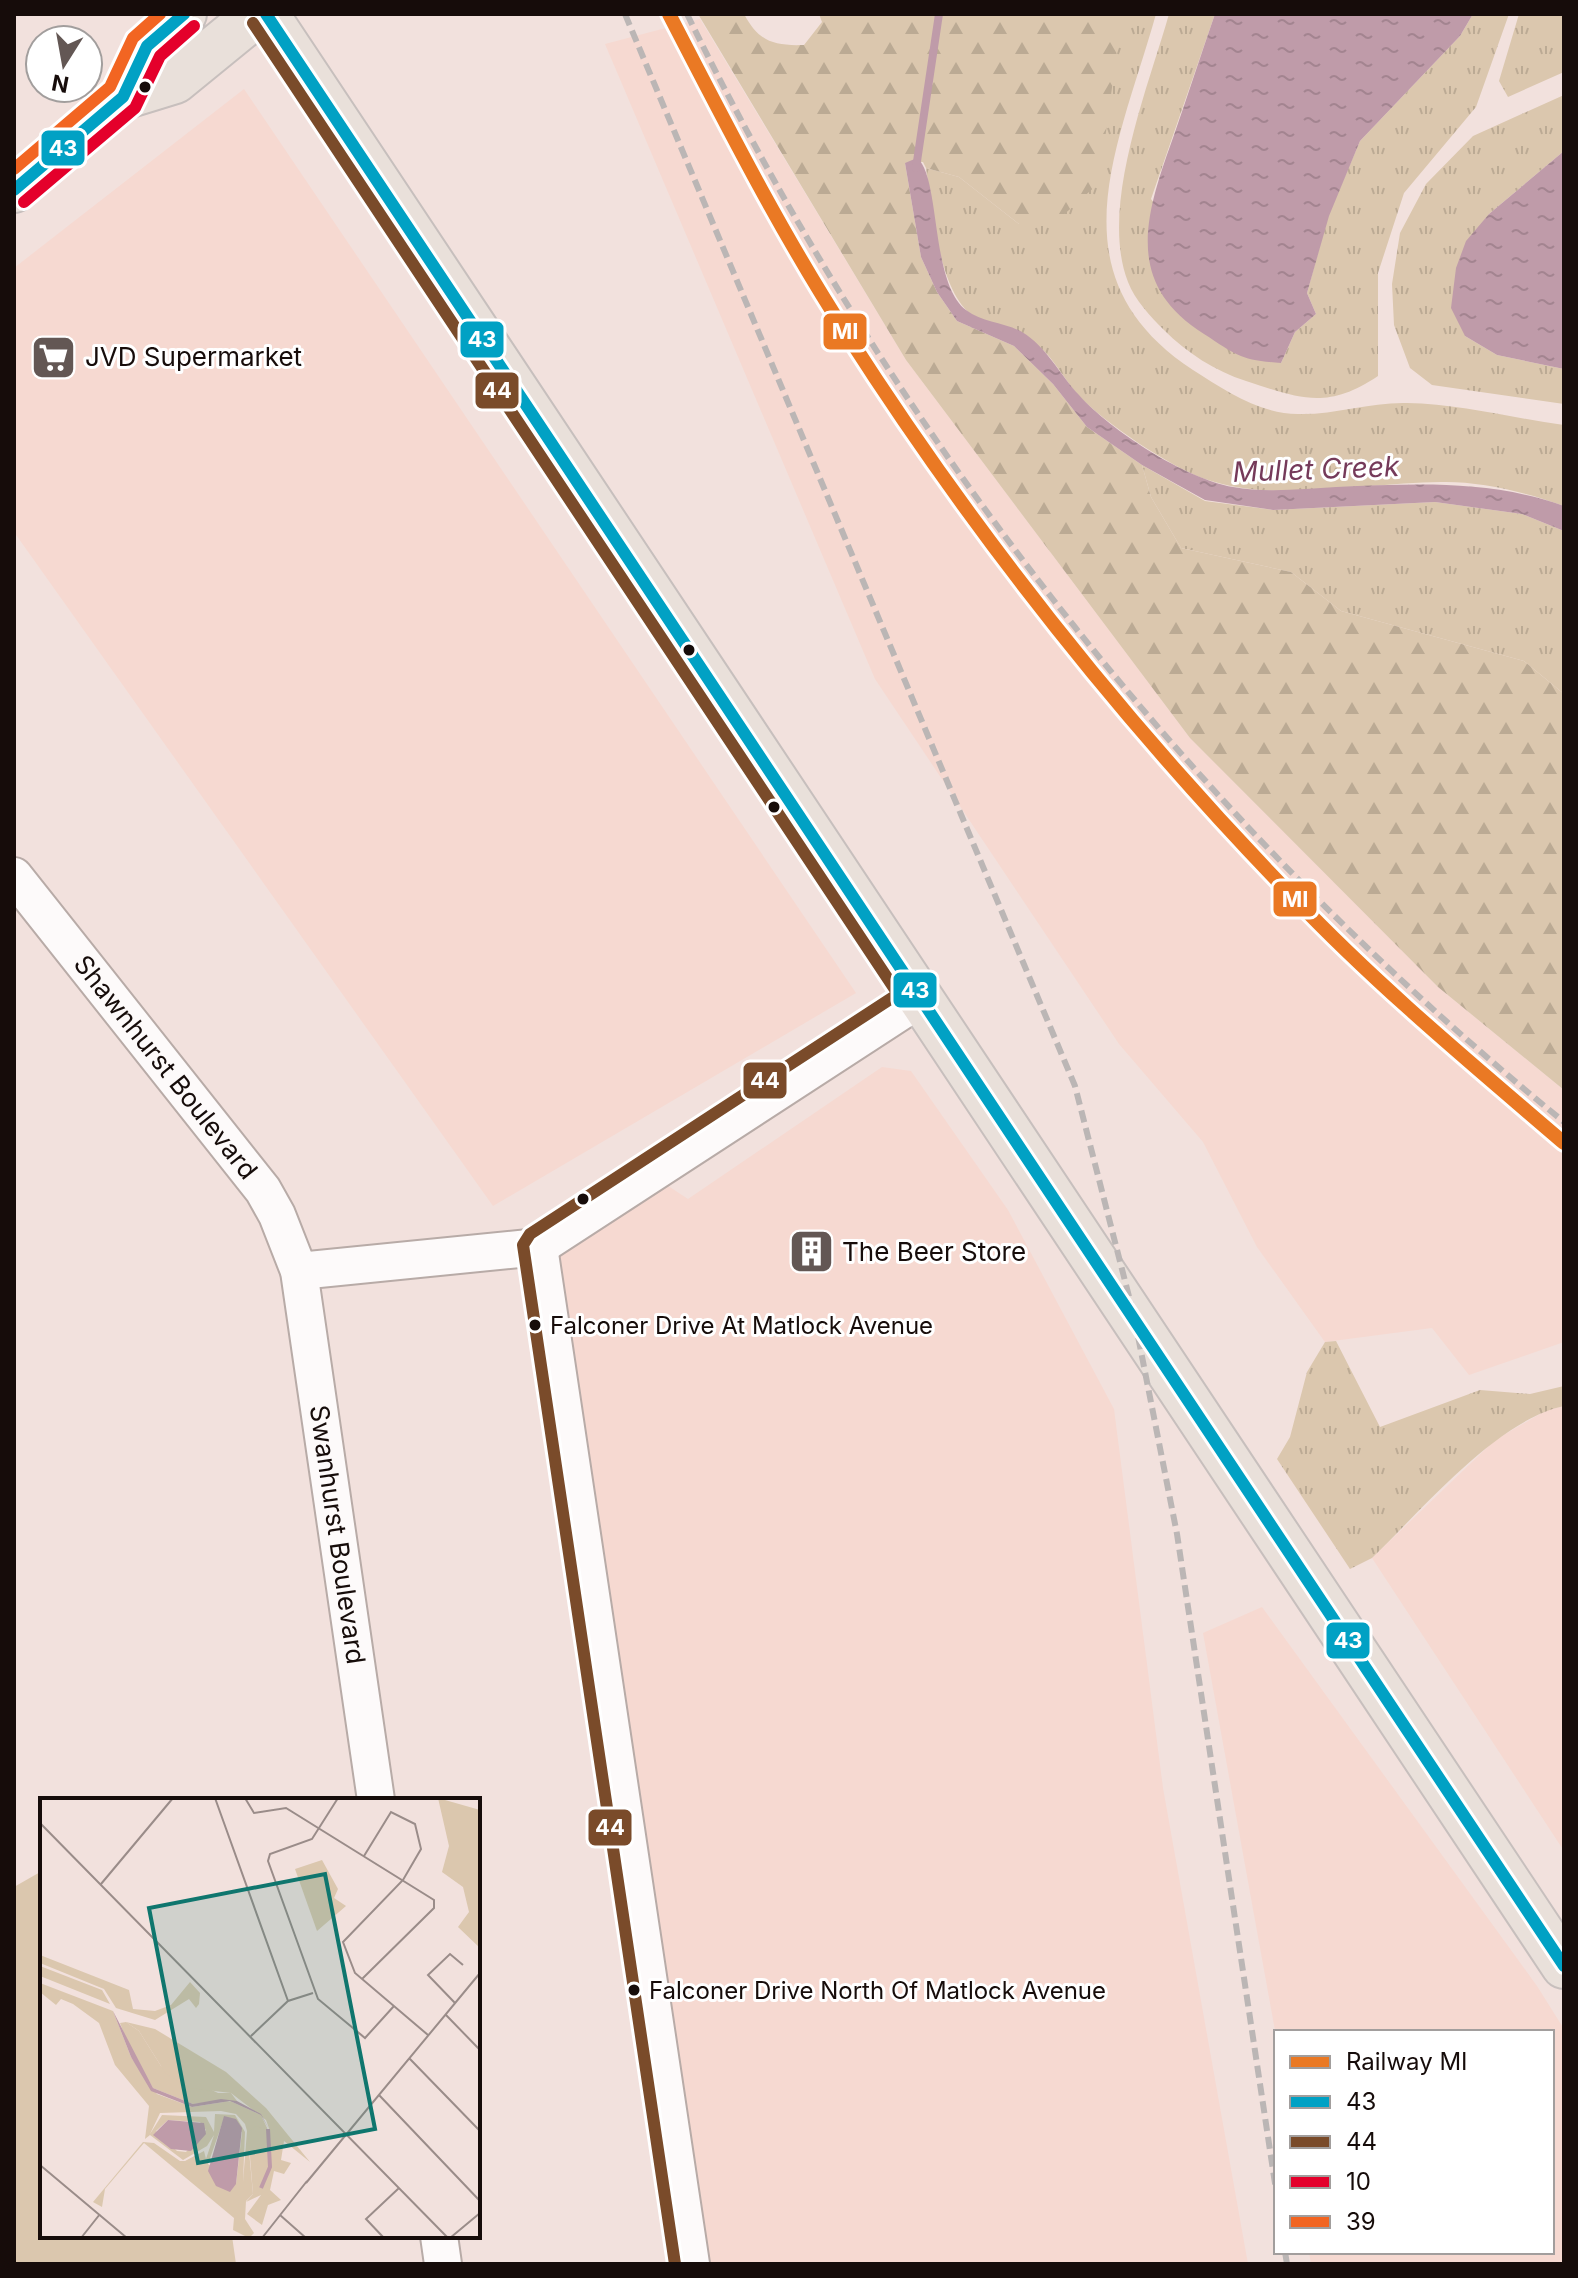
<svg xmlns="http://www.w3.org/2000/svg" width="1578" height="2278" viewBox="0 0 1578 2278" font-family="Inter,sans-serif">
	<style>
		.built { fill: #f6d9d1 }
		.grass { fill: url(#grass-tufts) }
		.forest { fill: url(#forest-firs) }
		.park { fill: #dbc7ae }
		.water { fill: url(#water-ripples) }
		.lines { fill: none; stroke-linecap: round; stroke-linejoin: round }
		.stream { stroke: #bf9ba9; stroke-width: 8 }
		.minor-casing { stroke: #b8aba7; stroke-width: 40 }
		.major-casing { stroke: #c7bfbd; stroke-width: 48 }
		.minor { stroke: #fdfafa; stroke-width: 36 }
		.major { stroke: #e9e0da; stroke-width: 44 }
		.rail { stroke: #bbb6b5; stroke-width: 6; stroke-dasharray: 12 6; stroke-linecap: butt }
		.bus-1-casing { stroke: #fff; stroke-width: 18 }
		.bus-2-casing { stroke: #fff; stroke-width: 18 }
		.bus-3-casing { stroke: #fff; stroke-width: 18 }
		.bus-4-casing { stroke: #fff; stroke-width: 18 }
		.bus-1 { stroke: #01a1c4; stroke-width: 12 }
		.bus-2 { stroke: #7a4b2a; stroke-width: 12 }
		.bus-3 { stroke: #e4002b; stroke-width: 12 }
		.bus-4 { stroke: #f26522; stroke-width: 12 }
		.rail-1-casing { stroke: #fff; stroke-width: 20 }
		.rail-1 { stroke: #ea7924; stroke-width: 14 }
		.bus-dot { fill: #160c0a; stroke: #fff; stroke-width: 3 }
		.labels { text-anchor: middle; stroke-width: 6; stroke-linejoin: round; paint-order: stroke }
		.bus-label { font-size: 24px; fill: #160c0a; stroke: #fff; text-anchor: start }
		.poi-label { font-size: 26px; fill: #160c0a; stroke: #fff; text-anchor: start }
		.street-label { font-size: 26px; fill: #160c0a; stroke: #fff }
		.water-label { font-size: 28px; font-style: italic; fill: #753a5a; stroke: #fff }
		.inset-river { fill: none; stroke: #bf9ba9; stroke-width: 4 }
		.inset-road { fill: none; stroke: #9a8c89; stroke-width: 2 }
		.view { fill: #0f766e; fill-opacity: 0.15; stroke: #0f766e; stroke-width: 4 }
		.inset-edge { fill: none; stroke: #160c0a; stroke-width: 4 }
		.line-badge { stroke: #fff; stroke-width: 3 }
		.badge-label { font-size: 22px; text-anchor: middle; font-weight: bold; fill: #fff }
	</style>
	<defs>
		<pattern id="grass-tufts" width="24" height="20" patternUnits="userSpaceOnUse" patternTransform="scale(2)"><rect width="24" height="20" fill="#dbc7ae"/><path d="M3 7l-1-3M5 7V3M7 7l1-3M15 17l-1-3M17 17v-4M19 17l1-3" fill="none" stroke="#bbaa94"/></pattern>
		<pattern id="forest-firs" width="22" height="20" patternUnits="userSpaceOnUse" patternTransform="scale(2)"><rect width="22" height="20" fill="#dbc7ae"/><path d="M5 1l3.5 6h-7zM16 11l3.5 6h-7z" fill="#bbaa94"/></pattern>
		<pattern id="water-ripples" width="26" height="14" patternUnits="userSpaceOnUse" patternTransform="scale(2)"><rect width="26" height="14" fill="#bf9ba9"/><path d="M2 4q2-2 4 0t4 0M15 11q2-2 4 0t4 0" fill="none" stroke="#a38490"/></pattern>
	</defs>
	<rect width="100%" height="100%" fill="#f2e1dd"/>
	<path class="built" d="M700,19L906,360L1190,738L1438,987L1564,1090V1342L1469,1375L1432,1328L1325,1342L1257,1247L1203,1142L1119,1044L875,679L605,44Z
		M244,89L856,993L493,1206L14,532V268Z
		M882,1067L911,1071L1008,1210L1114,1409L1163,1788L1248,2264H691L539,1247L650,1174L688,1199Z
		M1564,1406V1851L1372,1558L1495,1440L1547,1410Z
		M1262,1607L1537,1986L1564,2029V2264H1311L1309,2252H1552V2032H1276V2036L1203,1633Z"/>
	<path class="grass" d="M1122,14H1156C1119,146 1050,276 1193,370C1224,390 1260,414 1298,414C1334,415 1371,402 1407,403C1459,404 1513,418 1564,425V506C1529,493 1483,482 1446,482C1368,481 1280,505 1205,479C1170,467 1105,423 1079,396C1067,383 1058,366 1046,353C1022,329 1005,332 977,318C939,299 932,208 926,168L959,177L1019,224Z
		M1169,14H1215L1151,199L1281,363L1295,332L1316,314L1307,293L1328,216L1360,141L1460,36L1473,14H1509L1476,107L1404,193L1378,273V376C1327,410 1301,399 1246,381C1215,371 1187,353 1164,330C1150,316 1135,300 1128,282C1099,208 1148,88 1169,14Z
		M1519,14H1564V72L1508,97L1499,81Z
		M1564,95V151L1489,214L1465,336L1497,355L1564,369V404L1432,385L1410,368L1394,325L1392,284L1400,233L1426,184L1473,136Z
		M1142,465L1205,501L1273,510L1435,502L1522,514L1564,531V694L1524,661L1341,611L1291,572L1181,548L1151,497Z
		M1336,1341L1380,1427L1480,1390L1530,1394L1564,1386V1406C1497,1420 1422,1510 1372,1558L1350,1569L1277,1459L1290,1437L1307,1372L1325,1342Z"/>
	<path class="forest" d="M698,14H744C759,42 774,46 804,45L822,22L819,14H1122L1099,183L1059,219L1019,224L959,177L926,168L923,162L905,163L921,257L937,292L957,321L1014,346L1053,384L1087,427L1142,465L1151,497L1181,548L1291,572L1341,611L1524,661L1564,694V1090L1438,987L1190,738L906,360Z"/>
	<path class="park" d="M42,1871V2236H232L236,2264H14V1887Z"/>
	<path class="water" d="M1215,14H1473L1460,36L1360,141L1329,216L1307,293L1316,314L1295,332L1281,363C1240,360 1238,356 1204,334C1121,282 1147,211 1174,135C1188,95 1201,54 1215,14Z
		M1564,151V369L1497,355L1465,336L1451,308L1456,268L1466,241L1489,214Z
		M917,158C941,177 930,283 966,310C983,323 1004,322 1022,332C1046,346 1060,375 1079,395C1111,431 1186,479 1233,487C1267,493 1303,489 1336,487C1415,484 1488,479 1564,506V531L1522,514L1435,502L1273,510L1205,500L1142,465L1087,427L1053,384L1014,346L957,321L937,292L921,257L905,163Z"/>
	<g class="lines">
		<path class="stream" d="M916,168L939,14"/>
		<defs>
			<g id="minor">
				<path id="s1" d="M14,876L263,1190L277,1215L299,1271L376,1800"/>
				<path d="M539,1247L691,2264"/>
				<path d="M299,1271L539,1247L920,999"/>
				<path d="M439,2236L443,2264"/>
			</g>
			<path id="major" d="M266,14L1564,1966
				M123,97L175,81L257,14
				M14,190L123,97L147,46L184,14"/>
		</defs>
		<use href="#minor" class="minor-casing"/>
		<use href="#major" class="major-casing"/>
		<use href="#minor" class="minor"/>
		<use href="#major" class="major"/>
		<path class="rail" d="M625,14L1075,1086L1134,1316L1177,1534L1276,2190
			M687,14C894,439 1197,823 1564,1122
			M1285,2252L1287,2264"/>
		<defs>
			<path id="bus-1" d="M266,14L1564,1966
				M14,190L123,97L147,46L184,14"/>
			<path id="bus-2" d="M253,23L898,994L530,1234L523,1245L675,2264"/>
			<path id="bus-3" d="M24,202L135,108L160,56L194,26"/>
			<path id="bus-4" d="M14,169L110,87L133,38L160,14"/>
		</defs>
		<use href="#bus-1" class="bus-1-casing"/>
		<use href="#bus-2" class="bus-2-casing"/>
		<use href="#bus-3" class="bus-3-casing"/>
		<use href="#bus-4" class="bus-4-casing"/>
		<use href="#bus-1" class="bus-1"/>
		<use href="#bus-2" class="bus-2"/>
		<use href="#bus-3" class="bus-3"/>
		<use href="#bus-4" class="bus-4"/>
		<defs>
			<path id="rail-1" d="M669,14C725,122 780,231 846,333C976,536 1126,725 1294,898C1378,986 1472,1064 1564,1143"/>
		</defs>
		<use href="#rail-1" class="rail-1-casing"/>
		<use href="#rail-1" class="rail-1"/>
	</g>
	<defs>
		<symbol id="supermarket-square" viewBox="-11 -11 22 22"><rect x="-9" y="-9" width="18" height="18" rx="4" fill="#635754" stroke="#fff"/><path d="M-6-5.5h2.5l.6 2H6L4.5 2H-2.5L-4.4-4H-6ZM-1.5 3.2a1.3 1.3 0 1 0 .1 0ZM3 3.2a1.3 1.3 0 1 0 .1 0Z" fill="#fff"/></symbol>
		<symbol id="building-square" viewBox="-11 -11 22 22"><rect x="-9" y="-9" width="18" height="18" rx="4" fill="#635754" stroke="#fff"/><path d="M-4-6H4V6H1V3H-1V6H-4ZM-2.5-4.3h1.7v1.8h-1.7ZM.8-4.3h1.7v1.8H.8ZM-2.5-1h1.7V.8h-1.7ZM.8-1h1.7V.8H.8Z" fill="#fff"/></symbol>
	</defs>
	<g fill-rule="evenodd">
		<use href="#supermarket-square" x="28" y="332" width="51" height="51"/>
		<use href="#building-square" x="786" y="1226" width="51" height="51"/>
	</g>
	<g class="bus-dot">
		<circle cx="145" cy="87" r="7"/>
		<circle cx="689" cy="650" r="7"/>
		<circle cx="774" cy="807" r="7"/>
		<circle cx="583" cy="1199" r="7"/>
		<circle cx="535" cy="1325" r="7"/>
		<circle cx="634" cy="1990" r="7"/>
	</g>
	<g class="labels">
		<g class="bus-label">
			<text x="550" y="1334">Falconer Drive At Matlock Avenue</text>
			<text x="649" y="1999">Falconer Drive North Of Matlock Avenue</text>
		</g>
		<g class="poi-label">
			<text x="85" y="366">JVD Supermarket</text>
			<text x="842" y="1261">The Beer Store</text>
		</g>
		<g class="street-label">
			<text dy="9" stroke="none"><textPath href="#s1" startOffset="244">Shawnhurst Boulevard</textPath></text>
			<text dy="9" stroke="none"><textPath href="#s1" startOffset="756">Swanhurst Boulevard</textPath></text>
		</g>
		<g class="water-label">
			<text transform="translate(1316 469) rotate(-2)" y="10">Mullet Creek</text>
		</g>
	</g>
	<g transform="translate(40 1798)">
		<rect width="440" height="440" fill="#f2e1dd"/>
		<path d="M0,157L89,192L93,211L115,213L131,207L150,184L160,195L159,206L156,210L149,201L115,222L76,210L64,191L0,165ZM0,168L62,192L70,206L0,178ZM0,185L73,213L91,259L117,296L152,309L190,303L221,317L228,332L209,353L213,396L206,403L205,421L214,435L209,440L193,432L194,420L104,345L65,391L62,409L53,404L103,344L114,345L140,363H145L164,353L166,361L174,337L167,348L143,362L110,337L105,341L109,308L75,267L59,225L33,206L21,201L16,207L0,194ZM181,313L196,316L205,326L207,333L203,384L205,334L195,317L175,316L174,334L166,319L122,317L110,336L120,315ZM128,322L160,324L166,332L146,354L137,353L116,333ZM182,326L202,334L196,386L168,366ZM86,224L99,233L121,268L178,295H191L197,303L153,306L113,290L90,251L80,225Z" fill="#dbc7ae" fill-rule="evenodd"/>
		<path d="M86,224L115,231L186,274L226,310L270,364L244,343L241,362L251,365L244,376L234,373L230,392L241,402L228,407L222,427L207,416L221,397L206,404L213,396L208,334L216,328L230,333L226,322L191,295L150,290L126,276L99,233Z" fill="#dbc7ae"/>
		<path d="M398,0L440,12V150L418,129L429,114L423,89L402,74L409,48ZM282,62L298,91L294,100L306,108L277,133L255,71Z" fill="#dbc7ae"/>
		<path d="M73,213L113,290L153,306L181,301L197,303L221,316L230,333L221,317L190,303L152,309L111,293L91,259ZM184,318L196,321L202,330L196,386L190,394L176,388L168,373ZM128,322L164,325L166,336L151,353L131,351L113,337Z" fill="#bf9ba9"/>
		<path class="inset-river" d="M221,390L230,369L228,331"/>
		<path class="inset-road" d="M175,0L248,203M205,0L214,15L246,10L394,102V110L322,181M298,0L272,41L230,56L228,63L278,201L325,240L354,208M0,25L408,440M324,58L351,14L375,26L381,51L363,82L303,144L315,175L388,237M61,86L133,0M415,205L388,177L410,156L423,167M406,217L440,252M211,238L248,203L273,195M370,261L440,333M339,297L440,403M0,367L87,440M266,385L440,175M240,417L266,440M41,440L60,416M222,440L267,383M344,440L326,421L359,390M410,440L440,415"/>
		<path class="view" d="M285,76L335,331L158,365L109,110Z"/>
		<rect width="440" height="440" class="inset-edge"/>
	</g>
	<g class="line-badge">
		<rect x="40" y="129" width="46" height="38" rx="8" fill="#01a1c4"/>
		<rect x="822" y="312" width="46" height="39" rx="8" fill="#ea7924"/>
		<rect x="459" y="320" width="46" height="39" rx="8" fill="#01a1c4"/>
		<rect x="474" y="371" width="46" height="39" rx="8" fill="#7a4b2a"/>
		<rect x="1272" y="880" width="46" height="38" rx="8" fill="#ea7924"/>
		<rect x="892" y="971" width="46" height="38" rx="8" fill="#01a1c4"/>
		<rect x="742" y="1061" width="46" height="39" rx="8" fill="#7a4b2a"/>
		<rect x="1325" y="1621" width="46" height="39" rx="8" fill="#01a1c4"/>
		<rect x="587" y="1808" width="46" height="39" rx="8" fill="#7a4b2a"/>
	</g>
	<g class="badge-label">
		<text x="63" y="156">43</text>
		<text x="845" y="339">MI</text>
		<text x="482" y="347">43</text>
		<text x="497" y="398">44</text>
		<text x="1295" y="907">MI</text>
		<text x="915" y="998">43</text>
		<text x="765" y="1088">44</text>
		<text x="1348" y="1648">43</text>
		<text x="610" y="1835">44</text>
	</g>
	<rect width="1578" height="2278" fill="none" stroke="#160c0a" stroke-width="32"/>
	<rect x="1274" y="2030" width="280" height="224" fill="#ffffff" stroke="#a29e9d" stroke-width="2"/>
	<rect x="1290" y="2056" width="40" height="12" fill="#ea7924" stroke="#a29e9d" stroke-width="2"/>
	<text x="1346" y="2070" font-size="24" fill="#160c0a">Railway MI</text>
	<rect x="1290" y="2096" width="40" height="12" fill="#01a1c4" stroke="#a29e9d" stroke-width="2"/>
	<text x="1346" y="2110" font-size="24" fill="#160c0a">43</text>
	<rect x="1290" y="2136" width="40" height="12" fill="#7a4b2a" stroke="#a29e9d" stroke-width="2"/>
	<text x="1346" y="2150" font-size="24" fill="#160c0a">44</text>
	<rect x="1290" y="2176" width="40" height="12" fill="#e4002b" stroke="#a29e9d" stroke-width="2"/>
	<text x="1346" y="2190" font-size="24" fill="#160c0a">10</text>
	<rect x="1290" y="2216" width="40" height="12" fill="#f26522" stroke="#a29e9d" stroke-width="2"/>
	<text x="1346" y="2230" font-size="24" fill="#160c0a">39</text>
	<g transform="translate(64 64) rotate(191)"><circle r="38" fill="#ffffff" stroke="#a29e9d" stroke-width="2"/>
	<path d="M0-6L14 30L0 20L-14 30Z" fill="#635754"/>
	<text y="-12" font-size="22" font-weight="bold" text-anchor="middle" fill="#160c0a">N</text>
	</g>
</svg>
